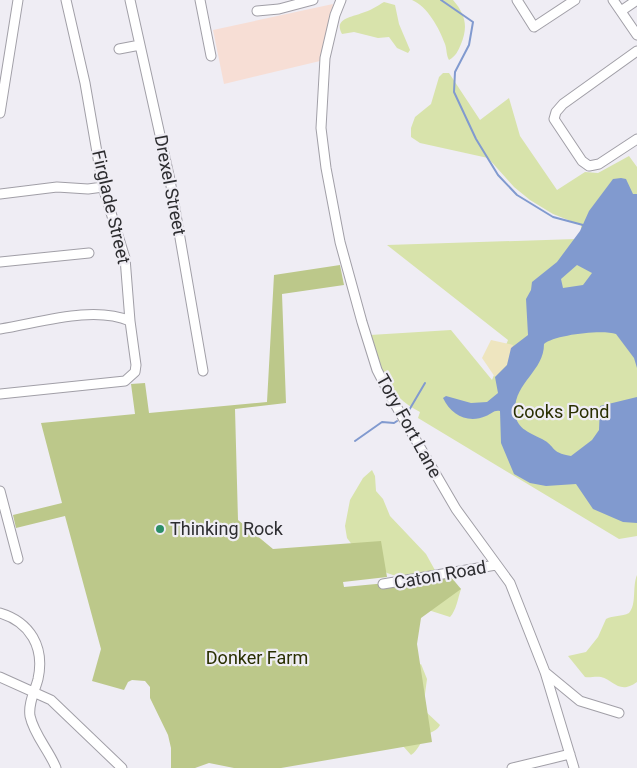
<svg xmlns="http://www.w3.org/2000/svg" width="637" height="768" viewBox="0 0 637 768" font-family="Roboto,sans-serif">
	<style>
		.industrial { fill: #f7ded5 }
		.green { fill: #d8e3ab }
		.forest { fill: #bcc88a }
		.sand { fill: #eee5bf }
		.water { fill: #819acf; fill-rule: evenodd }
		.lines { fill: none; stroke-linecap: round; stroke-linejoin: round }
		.stream { stroke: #819acf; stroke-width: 2 }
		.minor-casing { stroke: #a19fa7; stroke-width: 11 }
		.minor { stroke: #fff; stroke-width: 9 }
		.poi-dot { fill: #2d8e67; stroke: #efedf4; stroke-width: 2 }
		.labels { text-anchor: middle; stroke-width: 4.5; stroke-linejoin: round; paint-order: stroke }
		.street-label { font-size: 18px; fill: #2d2d30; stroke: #efedf4 }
		.park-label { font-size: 18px; fill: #292f00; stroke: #efedf4 }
		.poi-label { font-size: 18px; fill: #2d2d30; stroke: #efedf4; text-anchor: start }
	</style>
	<rect width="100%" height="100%" fill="#efedf4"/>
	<path class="industrial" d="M333,4L320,61L224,84L213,30Z"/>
	<path class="green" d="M412,0H453C466,15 468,27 461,44C458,51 456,56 449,60C446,55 447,49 445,44C439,28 428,7 412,0Z
		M384,2L395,5L399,24L410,50L408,53L397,48L389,37L378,38L354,32L342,34C333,18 353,17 362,13C370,11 377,6 384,2Z
		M443,73H449L480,120L509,98L520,136L557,190L585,172L598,173L629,156L637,167V536L619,539L418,418L420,412C385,394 382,370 370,335L451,330L492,380L508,340L387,245L576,239L581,231V225L553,214L530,200L514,187L488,158L420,143L411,137V128L415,117L431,104L439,77Z
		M372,470L375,476L376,491L383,499L390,516L426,554L436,572L461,589C458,598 456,611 450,617L422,608L408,580L387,573L353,546L347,538L345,526L350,500L363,478Z
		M637,575V682C619,695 614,680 601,677C595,676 590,678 585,677L568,656L586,652L598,637L606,619C613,615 622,617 629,613C637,604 632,587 637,575Z
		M421,664L427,679L423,709L440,725C437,731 432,731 427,735C420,741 419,750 411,755L395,737L415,668Z"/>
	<path class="forest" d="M340,265L344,285L282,294L286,403L235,409L238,520L273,549L381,541L387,577L343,582L344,587L451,577L461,589L421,618L417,644L432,742L281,768H234L209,763L195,768H171V748L168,735L150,698V687L145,681L132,680L128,682L124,690L92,681L101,649L65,516L16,528L13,515L62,503L41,423L135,414L131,384L145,383L149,413L267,402L274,275Z"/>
	<path class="sand" d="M491,340L513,345L507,365L495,377L482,358Z"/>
	<path class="water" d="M621,178L626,179L633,194H637V368L634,358L616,334C602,329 554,335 544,344C544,371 515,382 515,410C515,428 528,432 542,439C557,447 549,452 571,456L592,440L599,430L600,406L637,397V523L623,522L593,509L576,484L546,486L530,483L514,474L501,443L500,411C493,410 492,414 486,416C468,424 451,415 443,398L446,396L471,403L487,402L498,393L495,377L507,365L511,348L528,335L526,299L531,290L532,282L557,262L580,231L589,211L613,179ZM577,265L592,273L583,285L563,288L561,279Z"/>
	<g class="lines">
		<path class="stream" d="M441,0L473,22L469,45L455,72L454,92L476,139L498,175L517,195L553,217L583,225
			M405,417L425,383
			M355,441L382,422L394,423L397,421"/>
		<defs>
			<path id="minor" d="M130,0L170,180L203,371
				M200,0L211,56
				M341,0L335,15L325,58L321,128L326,168L340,242L362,322L377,370L392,399L456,509L510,583L545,672L574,768
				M517,0L534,27L575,0
				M613,0L637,35
				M257,11L279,9L313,0
				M621,11L637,0
				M119,49L140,45
				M637,51L563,104L556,112L554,119L582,161L589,166L599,164L637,139
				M0,113L18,0
				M0,194L57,187L88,189L103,187
				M0,262L89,253
				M0,329C39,323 93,305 130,321
				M0,394L125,381L135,372L136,365L130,321L125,258L103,187L85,83L66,0
				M0,491L18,559
				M383,584L496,565
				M0,613C30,622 45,647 38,679C35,691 28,703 30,716C34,735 49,750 56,768
				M546,673L580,701L619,713
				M0,677L51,700L122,768
				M512,768L570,754"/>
		</defs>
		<use href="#minor" class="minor-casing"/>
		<use href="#minor" class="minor"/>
	</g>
	<circle class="poi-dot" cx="160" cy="529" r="5"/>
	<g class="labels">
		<g class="street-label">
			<text transform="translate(170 185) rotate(79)" y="6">Drexel Street</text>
			<text transform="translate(111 207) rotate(77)" y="6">Firglade Street</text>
			<text transform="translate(409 426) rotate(61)" y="6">Tory Fort Lane</text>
			<text transform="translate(440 575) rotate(-10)" y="6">Caton Road</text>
		</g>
		<g class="park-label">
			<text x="561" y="418">Cooks Pond</text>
			<text x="257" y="664">Donker Farm</text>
		</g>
		<g class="poi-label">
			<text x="170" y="535">Thinking Rock</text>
		</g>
	</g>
</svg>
